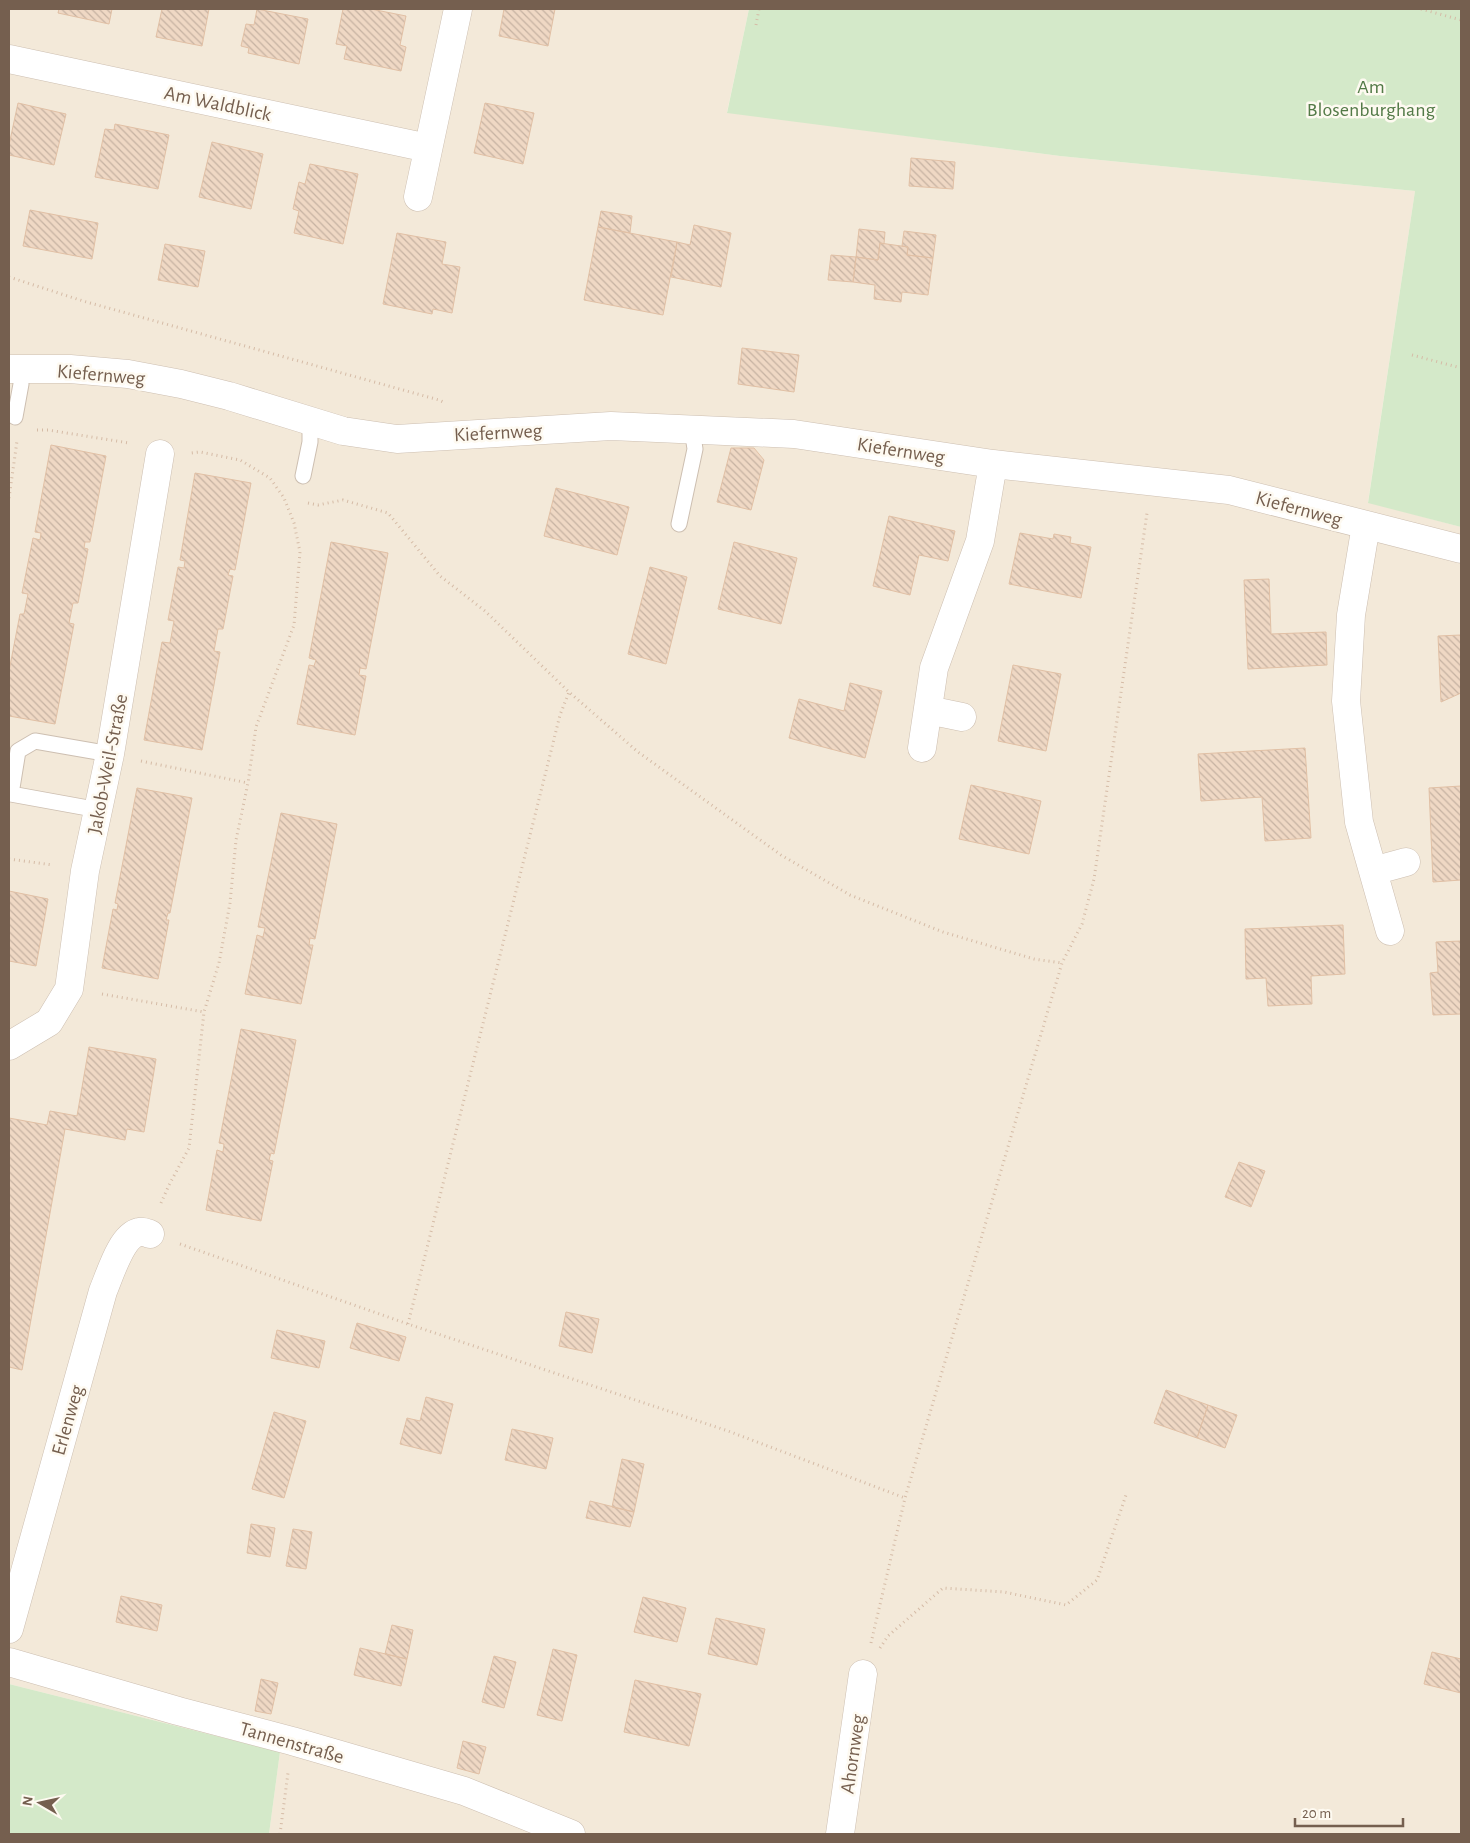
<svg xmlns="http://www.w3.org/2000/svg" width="1470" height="1843" viewBox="0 0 1470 1843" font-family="'Alegreya Sans',sans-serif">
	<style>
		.residential { fill: #f3e9d9 }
		.garden { fill: #d4e9c9 }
		.building { fill: url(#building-back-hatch); stroke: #e1c0a5 }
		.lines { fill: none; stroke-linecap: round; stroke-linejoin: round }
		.lane-casing { stroke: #cdbfb1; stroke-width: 17 }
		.street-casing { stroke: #cdbfb1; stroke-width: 29 }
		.path { stroke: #d5bba6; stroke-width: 3; stroke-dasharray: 1 4; stroke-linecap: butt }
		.lane { stroke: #fff; stroke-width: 15 }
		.street { stroke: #fff; stroke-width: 28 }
		.labels { text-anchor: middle; stroke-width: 5; stroke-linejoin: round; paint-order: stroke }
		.park-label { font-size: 20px; fill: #537a47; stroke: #fefaf1 }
		.street-label { font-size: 20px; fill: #755f4f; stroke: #fefaf1 }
	</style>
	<defs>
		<pattern id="building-back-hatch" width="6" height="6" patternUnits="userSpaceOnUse" patternTransform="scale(1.25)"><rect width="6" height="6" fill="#efd8c4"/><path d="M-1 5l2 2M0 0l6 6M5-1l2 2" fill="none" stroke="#c6b2a2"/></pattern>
	</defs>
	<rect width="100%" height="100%" fill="#fbf6ea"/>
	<path class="residential" d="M9,9H749L727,112L1060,156L1415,191L1368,502L1461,527V1834H269L280,1752L9,1684Z"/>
	<path class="garden" d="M749,9H1461V527L1368,503L1415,191L1060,156L727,113Z
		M9,1684L280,1752L269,1834H9Z"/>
	<path class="building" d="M59,9H112L109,24L58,13Z
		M162,9H209L202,46L156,37Z
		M257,9L308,19L299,64L248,53L249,48L241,46L246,24L254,25Z
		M343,9H371L406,16L400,45L406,47L401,71L344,59L347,46L336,44Z
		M504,9H555L548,46L499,36Z
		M18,103L66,114L54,165L9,155V145Z
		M485,103L534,113L523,164L474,153Z
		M115,124L169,135L158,189L95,177L105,129L114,130Z
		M212,142L263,154L251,209L199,197Z
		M911,158L955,162L953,189L909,186Z
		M310,164L358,174L343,244L294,233L299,211L293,209L299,182L305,184Z
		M30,210L98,223L92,259L23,246Z
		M601,211L632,216L630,233L598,227Z
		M694,225L731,233L721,287L671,277L677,242L690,245Z
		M598,227L677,242L663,315L584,300Z
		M859,229L885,232L884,244L880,243L878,260L856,257Z
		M904,231L936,235L933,258L907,255L908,247L902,246Z
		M397,233L446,242L442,264L460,267L452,313L433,309L432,314L383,304Z
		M880,243L908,247L907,255L933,258L928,295L902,292L901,302L874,299L875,285L853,282L856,257L878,260Z
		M165,244L205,251L198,287L158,280Z
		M831,255L856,257L853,282L828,280Z
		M742,348L799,355L794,392L738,384Z
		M51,445L106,456L90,542H85L84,548L88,549L78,603H73L69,623L74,624L55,724L9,716V671L20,614H24L28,594L22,593L33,538L40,540L41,533L35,532Z
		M731,448H754L764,460L751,510L717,502Z
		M195,473L251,483L235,570L230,569L228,575L233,576L223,629H218L214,651L220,652L202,750L144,740L162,642L170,643L174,621L168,620L178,567L184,568L185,561L180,560Z
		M556,488L629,507L617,555L544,536Z
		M889,516L955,531L948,561L919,555L910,595L873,586Z
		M1020,533L1053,539L1054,534L1071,537L1070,543L1091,547L1081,598L1009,584Z
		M331,542L388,553L366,669L360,668L359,675L366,676L355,735L297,724L309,665L314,666L316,660L309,658Z
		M734,542L797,558L781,624L718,609Z
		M650,567L687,577L666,664L628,654Z
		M1269,579L1271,634L1326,632L1327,665L1248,669L1244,580Z
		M1461,635V693L1441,702L1438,636Z
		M1013,665L1061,674L1046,751L998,741Z
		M850,683L882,691L865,758L789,738L799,699L844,711Z
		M1305,748L1311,838L1265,841L1262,797L1201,801L1198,754Z
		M971,785L1041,801L1029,854L959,839Z
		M1461,786V880L1433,882L1429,788Z
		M137,788L192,798L170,913H168L166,920H169L158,979L102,968L113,909L117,910L118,904L115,903Z
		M281,813L337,824L315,939L310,938L309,945H313L301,1004L245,994L257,935L263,937L265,928L258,927Z
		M9,891L48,899L36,966L9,961Z
		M1343,925L1345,974L1311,976L1312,1004L1268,1006L1266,978L1246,979L1245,929Z
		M1461,941V1014L1433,1015L1430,973L1438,972L1436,942Z
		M241,1029L296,1040L274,1154L271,1153L269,1160L273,1161L261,1221L206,1210L217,1150L223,1152L224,1144L219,1143Z
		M89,1047L156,1059L144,1132L127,1129L125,1140L65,1129L22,1370L9,1367V1118L47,1125L50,1111L77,1116Z
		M1239,1162L1265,1171L1251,1207L1225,1197Z
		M566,1312L599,1319L592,1353L559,1346Z
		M357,1323L406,1337L399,1361L350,1348Z
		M277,1330L325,1341L319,1368L271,1358Z
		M1166,1390L1208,1405L1197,1438L1154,1423Z
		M426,1397L453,1404L441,1454L400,1444L407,1418L420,1421Z
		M1208,1405L1237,1415L1225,1448L1197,1438Z
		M274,1412L306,1421L284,1498L252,1489Z
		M512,1429L553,1438L546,1469L505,1460Z
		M622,1459L644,1464L634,1512L612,1507Z
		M590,1501L634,1512L630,1527L586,1518Z
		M251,1524L275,1528L270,1557L247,1553Z
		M293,1529L312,1532L306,1569L286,1566Z
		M121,1596L162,1605L157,1631L116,1622Z
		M643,1597L686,1608L677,1642L634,1632Z
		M716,1618L765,1629L757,1665L708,1654Z
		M392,1625L413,1630L407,1659L385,1654Z
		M360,1648L407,1659L401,1686L354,1675Z
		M553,1649L577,1655L562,1721L537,1715Z
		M1432,1652L1461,1659V1693L1424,1684Z
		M494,1656L516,1662L504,1708L482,1702Z
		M261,1679L278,1683L271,1714L255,1711Z
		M635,1680L701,1694L689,1746L624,1732Z
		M463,1741L486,1747L479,1774L457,1768Z"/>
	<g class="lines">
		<defs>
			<path id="lane" d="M15,417L21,384L20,369
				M303,476L310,442V422
				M679,524L695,449L692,429
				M99,810L11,794L18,751L35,741L110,754"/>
			<path id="street" d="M9,59L428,148
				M418,197L458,9
				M9,369H70L128,374L181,384L229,396L343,431L397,439L611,426L794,434L993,464L1229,490L1461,549
				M1366,525L1351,615L1346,701L1359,822L1390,931
				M928,710L962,717
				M922,748L934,668L980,541L993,464
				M1373,871L1406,862
				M9,1046L49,1022L69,989L85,871L110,754L160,454
				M9,1629L103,1291C110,1275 121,1236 139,1232C143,1231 147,1233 150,1234
				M9,1662L178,1711L292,1741L464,1791L571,1834
				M840,1834L863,1674"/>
		</defs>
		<use href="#lane" class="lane-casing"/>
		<use href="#street" class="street-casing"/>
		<path class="path" d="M1421,9L1461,20
			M756,25L759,9
			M9,277L83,301L439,400L445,403
			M1412,355L1461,368
			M37,430H48L129,443
			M9,498L17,441
			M308,503L318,505L343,500L388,513L440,576L485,611L569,692L638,752L781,855L850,895L943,932L1034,959L1062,963
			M141,761L248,783
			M9,859L53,865
			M102,994L204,1012
			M161,1203L169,1185L189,1148L204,1012L219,963L230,903L236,840L248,783L256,727L294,625L300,552L294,523L284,498L270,478L240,460L200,452L191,453
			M180,1244L408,1324L728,1431L905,1498
			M408,1324L560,715L569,692
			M871,1643L905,1498L1049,1007L1062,963L1082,924L1094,879L1147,513
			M880,1648L888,1636L943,1588L1004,1592L1066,1605L1097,1580L1126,1495
			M280,1834L288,1773"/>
		<use href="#lane" class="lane"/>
		<use href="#street" class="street"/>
	</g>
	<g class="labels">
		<g class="park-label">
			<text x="1371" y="93">Am<tspan x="1371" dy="23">Blosenburghang</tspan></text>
		</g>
		<g class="street-label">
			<text transform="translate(218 103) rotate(12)" y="7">Am Waldblick</text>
			<text transform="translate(101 374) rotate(5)" y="7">Kiefernweg</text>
			<text transform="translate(498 432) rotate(-3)" y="7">Kiefernweg</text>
			<text transform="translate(901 450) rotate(9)" y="7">Kiefernweg</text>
			<text transform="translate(1299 508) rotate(15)" y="7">Kiefernweg</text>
			<text transform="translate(107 764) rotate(-79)" y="7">Jakob-Weil-Straße</text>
			<text transform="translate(67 1420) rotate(-74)" y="7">Erlenweg</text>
			<text transform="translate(292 1742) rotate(16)" y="7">Tannenstraße</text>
			<text transform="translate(852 1754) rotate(-82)" y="7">Ahornweg</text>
		</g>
	</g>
	<rect width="1470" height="1843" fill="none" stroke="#755f4f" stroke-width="20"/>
	<g transform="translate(40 1803) rotate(279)" stroke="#fefaf1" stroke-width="4" paint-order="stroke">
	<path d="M0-4L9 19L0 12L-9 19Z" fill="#755f4f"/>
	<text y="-8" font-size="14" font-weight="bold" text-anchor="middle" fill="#755f4f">N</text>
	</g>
	<path d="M1295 1818v8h108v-8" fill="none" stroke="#755f4f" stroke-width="2.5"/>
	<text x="1302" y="1818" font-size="15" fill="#755f4f" stroke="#fefaf1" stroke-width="4" paint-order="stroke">20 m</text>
</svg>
